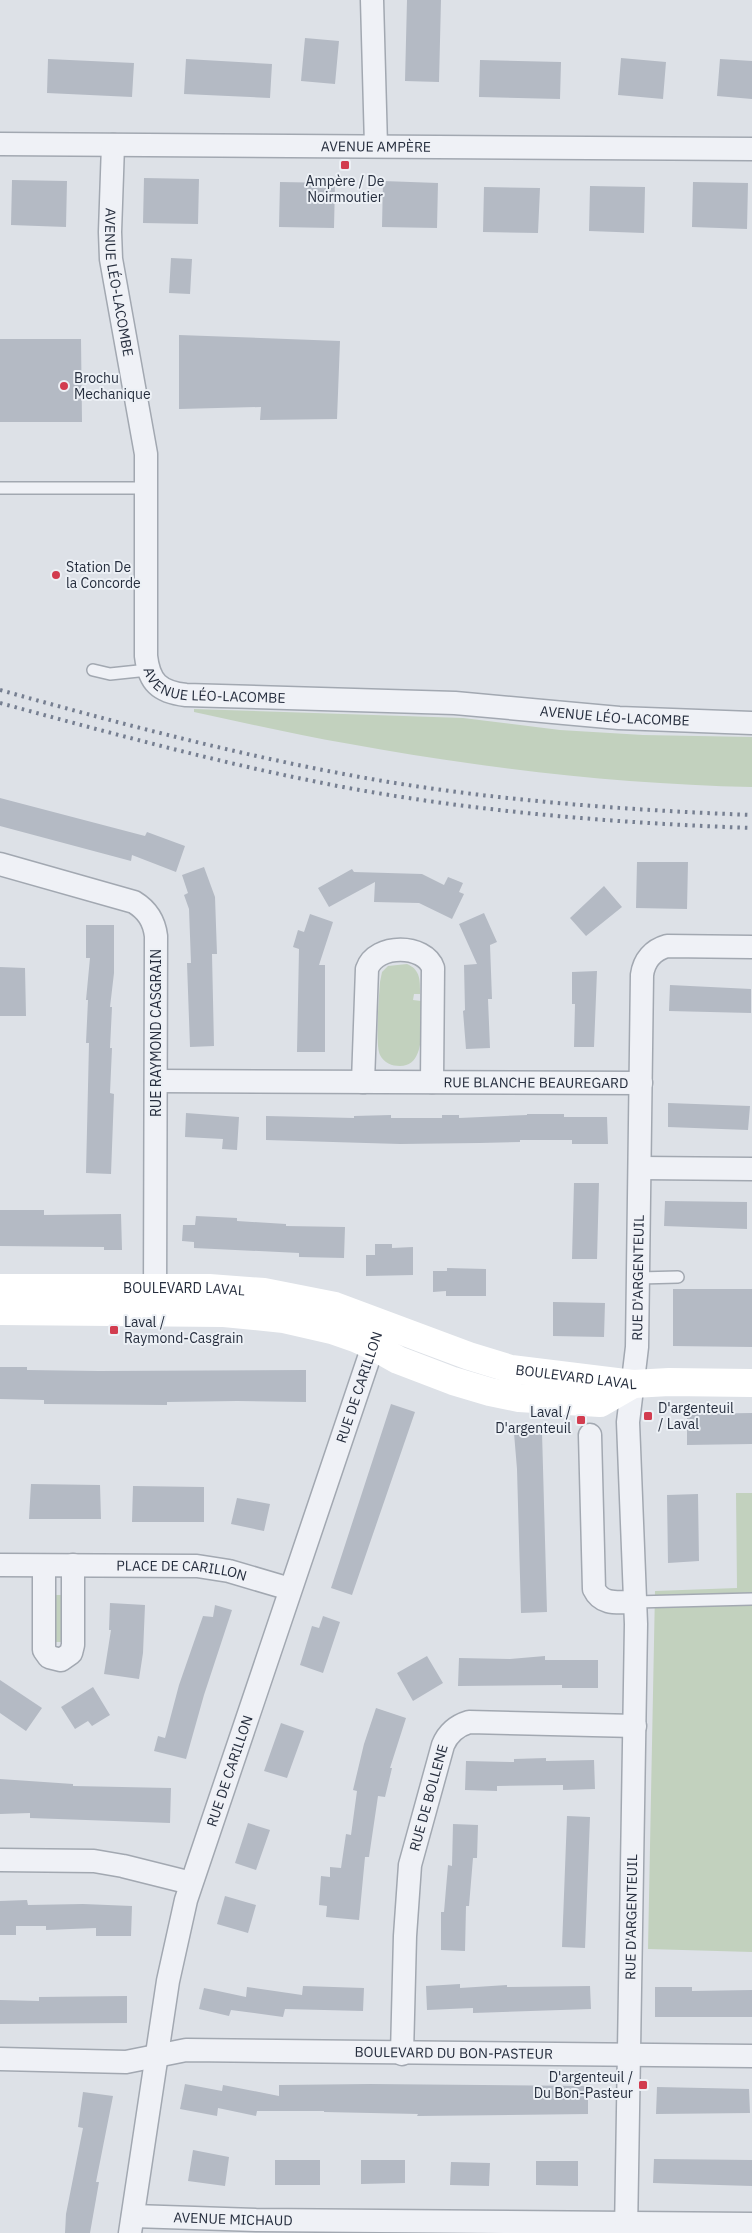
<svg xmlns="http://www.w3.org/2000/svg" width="752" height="2233" viewBox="0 0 752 2233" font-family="'IBM Plex Sans',sans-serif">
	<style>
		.green { fill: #c2d1be }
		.building { fill: #b4bac4 }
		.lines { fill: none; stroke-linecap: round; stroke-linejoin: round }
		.lane-casing { stroke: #a2a8b1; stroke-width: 14 }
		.street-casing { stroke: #a2a8b1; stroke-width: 25 }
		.lane { stroke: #eff1f6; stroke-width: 11 }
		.street { stroke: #eff1f6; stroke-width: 22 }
		.secondary { stroke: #fff; stroke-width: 28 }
		.rail { stroke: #767f91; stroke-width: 4; stroke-dasharray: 2.5 5; stroke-linecap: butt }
		.poi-dot { fill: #d23c4f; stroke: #ecf0f5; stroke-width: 2 }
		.labels { text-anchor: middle; stroke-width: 4; stroke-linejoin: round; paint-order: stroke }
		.street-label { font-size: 14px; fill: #262e3e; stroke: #ecf0f5 }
		.poi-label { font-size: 14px; fill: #262e3e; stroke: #ecf0f5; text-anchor: start }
	</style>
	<rect width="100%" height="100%" fill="#dde1e7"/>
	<path class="green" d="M194,709L463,718L560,730L643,735L752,737V787C617,784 482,768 350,744C297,735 246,723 194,712Z
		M407,964C421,970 420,981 420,994H414L413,1000L421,1001C420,1020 428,1066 400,1066C392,1066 384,1063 380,1055C375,1045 379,997 380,982L382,972L388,966Z
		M736,1493H752V1952L648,1949L655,1591L737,1588Z
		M54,1595H63L61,1642H56Z"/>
	<path class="building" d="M407,0H441L439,82L405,81Z
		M305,38L339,41L335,84L301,81Z
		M621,58L666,62L663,99L618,95Z
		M48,59L134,63L132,97L47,93Z
		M186,59L272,64L270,98L184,94Z
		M720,59L752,61V99L717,96Z
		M480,60L561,62L560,99L479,97Z
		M144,178L199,179L198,224L143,223Z
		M12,180L67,181L66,227L11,225Z
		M383,181L438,183L437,228L382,227Z
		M280,182L335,183L334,228L279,227Z
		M693,182L748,183L747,229L692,227Z
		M590,186L645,187L644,233L589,231Z
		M484,187L540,188L538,233L483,232Z
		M171,258L192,259L190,294L169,293Z
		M179,335L340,341L337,419L260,420L261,407L179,409Z
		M0,339H81L82,422H0Z
		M0,798L145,836L147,832L185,846L176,872L132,855L131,861L0,826Z
		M637,862H688L687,909L636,908Z
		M204,867L215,897L217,954H212L214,1046L190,1047L187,963H191L189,909L184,895L188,893L182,875Z
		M352,869L354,872L422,874L444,885L448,877L463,883L459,892L464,894L452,919L419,903L374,902L375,882L329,907L318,888Z
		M604,886L622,907L586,936L570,918Z
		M484,913L497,942L490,945L492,999H488L490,1048L466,1049L463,1011L465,1010L464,965L477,964L459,924Z
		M310,914L333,922L319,965H325V1052H297L299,949L293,947L298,930L304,932Z
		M86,925H114V973L110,1007H112L110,1048H112L110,1093L114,1094L111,1174L86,1173L89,1043H86L88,1000H86L90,958H86Z
		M0,967L25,968L26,1016H0Z
		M597,971L594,1047H574L575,1004H572V972Z
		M670,985L751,989V1013L669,1011Z
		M668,1103L750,1106L748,1130L668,1127Z
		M186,1113L239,1117L237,1150L222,1149L223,1139L185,1137Z
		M527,1114H564V1117H607L608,1144H572V1140H520V1142L479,1143L400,1144L266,1140V1116L354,1118V1116L391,1115V1118H442V1115H459V1118L527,1115Z
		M574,1183H599L597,1259H572Z
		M665,1201L747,1202V1229L664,1226Z
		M0,1210H44V1215L121,1214L122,1250H104V1247L0,1246Z
		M196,1216L237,1218V1221L286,1224V1226L345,1227L344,1258L299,1257V1253L194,1248V1242L182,1241L183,1225H195Z
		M375,1244H392V1248L413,1247V1275L366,1276V1255H375Z
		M447,1268L486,1269V1296H446V1291L433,1292V1271H447Z
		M673,1289H752V1347L673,1346Z
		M553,1302L605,1303L604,1337L553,1336Z
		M0,1367H27V1370L99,1371L306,1370V1402L237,1401L167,1402V1405L44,1404V1400L0,1399Z
		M391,1404L415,1412L352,1595L331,1588Z
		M752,1413V1444L687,1445V1414Z
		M542,1432L547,1612L521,1613L517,1469L514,1433Z
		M31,1484L100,1485L101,1519H29Z
		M133,1486L204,1487V1522H132Z
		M698,1494L699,1561L668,1563L667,1495Z
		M237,1498L270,1504L264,1531L231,1524Z
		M110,1603L145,1605L143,1653L139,1679L104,1674L111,1630H109Z
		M215,1605L232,1610L204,1695L186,1759L154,1751L158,1736L165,1738L179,1685L203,1616L213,1617Z
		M323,1616L340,1622L323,1673L300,1665L312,1626L319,1628Z
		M427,1656L443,1683L413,1701L397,1673Z
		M545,1656V1660H598V1688H562V1685L458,1686L459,1658L510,1659Z
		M0,1680L42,1708L26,1731L0,1713Z
		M93,1687L110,1715L92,1726L88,1721L75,1729L61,1707Z
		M376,1708L406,1718L390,1768H392L385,1797L378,1796L369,1857H365L359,1920L326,1917L327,1906L319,1905L321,1876L330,1877V1867L341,1868L346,1834L351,1835L357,1791L353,1790L364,1744Z
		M281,1723L304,1731L287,1778L264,1771Z
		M546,1758V1761L594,1760L595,1789L563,1790V1785L497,1786V1791L465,1790L466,1761L514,1762V1759Z
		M0,1779L73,1784V1786L171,1788L170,1823L30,1818V1813L0,1814Z
		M567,1816L590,1817L585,1948L562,1947Z
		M248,1823L270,1830L256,1870L235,1863Z
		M453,1824L478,1825L477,1858H473L469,1906H466L465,1951L441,1950V1912H444L448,1865L452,1866Z
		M225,1896L256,1905L248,1933L217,1924Z
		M27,1900L28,1905L83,1904L132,1906L131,1936H96V1928L46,1930V1926H16V1935H0V1901Z
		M460,1984V1988L507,1985V1987L590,1986L591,2009L473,2013V2008L427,2010L426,1986Z
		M303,1986L364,1988L363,2011L285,2009L283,2017L231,2010L229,2016L199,2009L204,1988L246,1997L247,1987L302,1995Z
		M655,1987H692V1991L752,1990V2017H655Z
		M127,1996V2023L0,2024V2000L39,2001V1997Z
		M185,2084L222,2091L223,2085L279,2096V2085L370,2084L588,2086V2114L417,2116L418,2114L324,2112V2111H257L256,2116L218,2108L217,2116L180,2109Z
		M657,2087L749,2089L750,2113L656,2114Z
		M83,2092L113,2096L96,2182H99L90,2233H65L66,2214L83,2128L78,2127Z
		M193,2150L229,2157L225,2186L188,2181Z
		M654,2159L752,2160V2186L653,2183Z
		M275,2160H320V2185H275Z
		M361,2160H405V2183L361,2184Z
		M536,2161H578V2186L536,2185Z
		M451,2162L490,2163L489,2186L450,2185Z"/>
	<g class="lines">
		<defs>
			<path id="lane" d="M0,488H147
				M93,670L110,674L148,670
				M639,1278L678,1277
				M635,1602L752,1599"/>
			<g id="street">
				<path d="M372,0L376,146"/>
				<path id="s1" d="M0,144L752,149"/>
				<path id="s2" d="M113,145L110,232L111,259L146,454V656C149,682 159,692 186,695L455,703L619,718L752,723"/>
				<path d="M0,864L134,902C147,910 154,920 156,936L155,1303"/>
				<path id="s3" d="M156,1081L641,1083"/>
				<path d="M363,1082L367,969C376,943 425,944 433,968L432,1082"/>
				<path d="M641,1168L752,1169"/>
				<path d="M590,1435L594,1589C602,1606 619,1602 635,1602"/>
				<path id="s4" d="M0,1565L197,1566L229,1571L290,1589"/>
				<path d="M44,1566V1650L49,1657L61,1660L71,1653L73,1645V1565"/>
				<path d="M0,1860L94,1861L123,1866L191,1883"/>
				<path id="s5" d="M402,2054L405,1936L410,1865L443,1745C448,1733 456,1726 469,1722L635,1726"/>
				<path id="s6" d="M0,2059L126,2062L186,2050L752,2056"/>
				<path id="s7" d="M133,2216L256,2220L752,2224"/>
				<path id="s8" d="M130,2233L168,1981L186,1900L378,1331"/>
				<path id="s9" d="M626,2233L636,1624L628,1422L637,1347L642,975C644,960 653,950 667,946L752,947"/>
			</g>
		</defs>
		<use href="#lane" class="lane-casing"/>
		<use href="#street" class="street-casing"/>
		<use href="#lane" class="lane"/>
		<use href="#street" class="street"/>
		<g class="secondary">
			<path id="s10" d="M0,1288H209L264,1292L335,1306L469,1356L511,1369L633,1384L669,1382L752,1383"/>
			<path d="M0,1311L224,1313L284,1319L332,1330L355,1338L373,1346L398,1360L453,1381L490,1392L519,1398L600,1403L633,1384"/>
		</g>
		<path class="rail" d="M0,690C125,725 250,758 377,780C501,801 626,810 752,815
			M0,703C114,734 227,765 343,787C478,812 615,823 752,828"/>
	</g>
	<g class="poi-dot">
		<rect x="340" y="160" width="10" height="10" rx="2.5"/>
		<circle cx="64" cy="386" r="5"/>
		<circle cx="56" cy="575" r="5"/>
		<rect x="109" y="1325" width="10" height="10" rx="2.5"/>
		<rect x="643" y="1411" width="10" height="10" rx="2.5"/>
		<rect x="576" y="1415" width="10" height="10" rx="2.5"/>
		<rect x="638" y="2080" width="10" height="10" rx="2.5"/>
	</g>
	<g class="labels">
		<g class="street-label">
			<text dy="5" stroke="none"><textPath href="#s1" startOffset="376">AVENUE AMPÈRE</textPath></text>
			<text dy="5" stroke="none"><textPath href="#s2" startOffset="138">AVENUE LÉO-LACOMBE</textPath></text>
			<text dy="5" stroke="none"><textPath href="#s2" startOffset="601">AVENUE LÉO-LACOMBE</textPath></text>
			<text dy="5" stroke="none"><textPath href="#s2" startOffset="1006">AVENUE LÉO-LACOMBE</textPath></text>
			<text transform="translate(156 1033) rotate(-90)" y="5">RUE RAYMOND CASGRAIN</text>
			<text dy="5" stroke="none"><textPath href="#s3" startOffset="380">RUE BLANCHE BEAUREGARD</textPath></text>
			<text dy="5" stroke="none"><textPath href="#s9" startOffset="956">RUE D'ARGENTEUIL</textPath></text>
			<text dy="5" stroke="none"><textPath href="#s10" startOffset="184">BOULEVARD LAVAL</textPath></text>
			<text dy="5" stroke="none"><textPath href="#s10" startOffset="589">BOULEVARD LAVAL</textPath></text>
			<text dy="5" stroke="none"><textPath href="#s8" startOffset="879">RUE DE CARILLON</textPath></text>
			<text dy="5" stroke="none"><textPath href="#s4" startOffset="182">PLACE DE CARILLON</textPath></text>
			<text dy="5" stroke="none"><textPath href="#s8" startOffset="474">RUE DE CARILLON</textPath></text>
			<text dy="5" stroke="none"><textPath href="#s5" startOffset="259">RUE DE BOLLENE</textPath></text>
			<text dy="5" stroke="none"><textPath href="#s9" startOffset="316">RUE D'ARGENTEUIL</textPath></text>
			<text dy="5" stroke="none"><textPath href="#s6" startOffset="455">BOULEVARD DU BON-PASTEUR</textPath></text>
			<text dy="5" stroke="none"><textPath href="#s7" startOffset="100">AVENUE MICHAUD</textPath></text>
		</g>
		<g class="poi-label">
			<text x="345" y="186" text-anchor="middle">Ampère / De<tspan x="345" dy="16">Noirmoutier</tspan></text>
			<text x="74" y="383">Brochu<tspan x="74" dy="16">Mechanique</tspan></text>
			<text x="66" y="572">Station De<tspan x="66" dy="16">la Concorde</tspan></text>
			<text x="124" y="1327">Laval /<tspan x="124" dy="16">Raymond-Casgrain</tspan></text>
			<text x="658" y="1413">D'argenteuil<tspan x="658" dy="16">/ Laval</tspan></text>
			<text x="571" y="1417" text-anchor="end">Laval /<tspan x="571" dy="16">D'argenteuil</tspan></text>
			<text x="633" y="2082" text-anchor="end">D'argenteuil /<tspan x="633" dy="16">Du Bon-Pasteur</tspan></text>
		</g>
	</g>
</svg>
